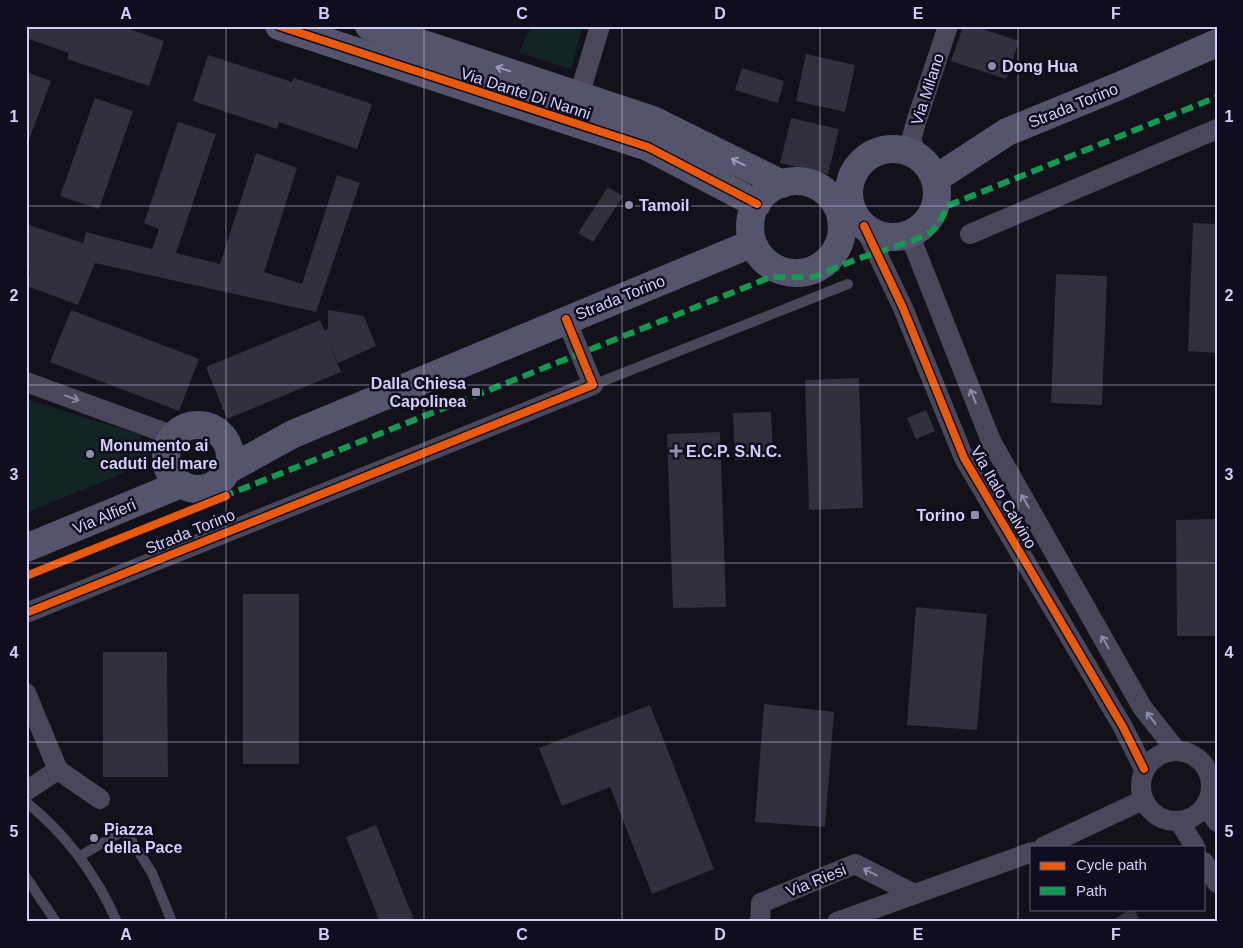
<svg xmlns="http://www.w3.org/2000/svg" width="1243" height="948" viewBox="0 0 1243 948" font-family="Arial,sans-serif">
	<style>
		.green { fill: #122424 }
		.building { fill: #31303c }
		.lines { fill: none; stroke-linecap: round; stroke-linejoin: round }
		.lane { stroke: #48485a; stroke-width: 10 }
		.street { stroke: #48485a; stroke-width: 20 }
		.secondary { stroke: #54556c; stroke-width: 28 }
		.quiet { stroke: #139951; stroke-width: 6; stroke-dasharray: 12 6; stroke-linecap: butt }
		.cycleway-casing { stroke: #100e1e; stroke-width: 11 }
		.cycleway { stroke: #e8590c; stroke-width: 8 }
		.oneway { stroke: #9999ba }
		.oneway2 { stroke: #8d8caa }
		.grid { fill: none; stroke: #d2d0fa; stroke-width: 1; stroke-opacity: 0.55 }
		.poi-dot { fill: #8f8eac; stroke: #100e1e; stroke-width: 2 }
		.labels { text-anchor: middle; stroke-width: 5; stroke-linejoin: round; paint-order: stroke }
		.poi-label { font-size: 16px; font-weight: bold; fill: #d2d0fa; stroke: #100e1e; text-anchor: start }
		.street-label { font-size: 16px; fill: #d2d0fa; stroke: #100e1e }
		.neatline { fill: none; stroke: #d2d0fa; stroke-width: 2 }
		.grid-label { font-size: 16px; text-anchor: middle; font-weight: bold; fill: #d2d0fa }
	</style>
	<rect width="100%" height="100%" fill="#13121a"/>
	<path class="green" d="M531,26H583L571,69L519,53Z
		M26,399L138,434L149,448L148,460L119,475L26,513Z"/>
	<path class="building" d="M26,26H121L164,41L149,86L67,59L69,53L26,38Z
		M963,26H974L1019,41L1006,79L951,61Z
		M806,54L855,65L845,112L796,101Z
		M208,55L292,82L294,78L372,104L357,149L279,122L277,129L193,101Z
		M742,68L784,81L778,103L735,90Z
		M26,72L51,81L26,148Z
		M95,98L133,111L99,209L60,196Z
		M791,118L839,129L828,174L780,163Z
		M178,122L216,134L176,253L220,264L256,153L297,168L264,272L302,284L337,175L360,183L316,312L95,263L78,305L27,286L30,271L26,269V224L83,243L86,232L152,249L159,229L144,223Z
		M608,187L623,196L593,242L578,233Z
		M1193,223L1217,224V353L1188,351Z
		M1056,274L1107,276L1102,405L1051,403Z
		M71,310L199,359L179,411L50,362Z
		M328,310L364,316L376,346L338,363L325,333L341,372L227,419L206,367L320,320L324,330L328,329Z
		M859,378L863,508L809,510L805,380Z
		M926,410L935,431L916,439L907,418Z
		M771,412L773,459L735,460L733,413Z
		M720,432L726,607L673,608L667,434Z
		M1217,519V636H1177L1176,520Z
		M243,594H299V764H243Z
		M916,607L987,614L977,730L907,725Z
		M103,652H167L168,777H103Z
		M764,704L834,712L825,827L755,822Z
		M650,705L714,869L652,894L610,787L562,806L539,748Z
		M376,825L415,922H380L346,837Z
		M1131,909H1134L1141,922H1109Z"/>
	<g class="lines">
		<path class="lane" d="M593,385L848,284
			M26,802C67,835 96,874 117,922
			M80,856L125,830L152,873L172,922
			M26,877L56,922"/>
		<path class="street" d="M575,109L600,26
			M913,153L912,137L916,122L948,26
			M864,226L903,308L964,458L1123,727L1144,769
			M911,233L912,241L991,441L1142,707L1176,750
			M970,234L1217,129
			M26,382L174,436
			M26,613L593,385L566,319
			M26,693L58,770L100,799
			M1141 786a35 35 0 1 1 70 0a35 35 0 1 1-70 0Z
			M26,791L58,770
			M1206,805L1217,822
			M1179,821L1195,847
			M1043,847L1143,800
			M1204,862L1217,883
			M760,922L761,903L855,864L914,894
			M837,922L1032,852"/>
		<path class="secondary" d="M279,26L648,147L757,204
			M369,26L653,120L782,184
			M849 193a44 44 0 1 1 88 0a44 44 0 1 1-88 0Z
			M935,179L1007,132L1119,86L1217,43
			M750 227a46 46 0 1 1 92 0a46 46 0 1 1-92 0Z
			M166 457a32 32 0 1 1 64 0a32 32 0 1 1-64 0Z
			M226,471L293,434L753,243
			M26,548L181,484"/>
		<path class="quiet" d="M222,497L771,277H814L857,259L912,241L931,232L939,224L947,206L1217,97"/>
		<defs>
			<path id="cycleway" d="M279,26L648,147L757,204
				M864,226L903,308L964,458L1123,727L1144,769
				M26,576L226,496
				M26,613L593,385L566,319"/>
		</defs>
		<use href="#cycleway" class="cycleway-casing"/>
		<use href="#cycleway" class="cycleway"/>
	</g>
	<defs><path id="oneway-shaft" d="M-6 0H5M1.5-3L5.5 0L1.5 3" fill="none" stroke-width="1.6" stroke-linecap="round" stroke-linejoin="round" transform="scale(1.25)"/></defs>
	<g class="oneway">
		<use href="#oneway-shaft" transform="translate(503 69) rotate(-162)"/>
		<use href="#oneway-shaft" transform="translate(738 162) rotate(-154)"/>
	</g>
	<g class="oneway2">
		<use href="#oneway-shaft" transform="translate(973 396) rotate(-112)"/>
		<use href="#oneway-shaft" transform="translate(72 398) rotate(20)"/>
		<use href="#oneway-shaft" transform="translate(1025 501) rotate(-120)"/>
		<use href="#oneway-shaft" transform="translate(1105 642) rotate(-120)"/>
		<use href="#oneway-shaft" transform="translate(1151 718) rotate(-128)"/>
		<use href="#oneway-shaft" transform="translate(870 872) rotate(-153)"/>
	</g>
	<path class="grid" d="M226,26V922M424,26V922M622,26V922M820,26V922M1018,26V922M26,206H1217M26,385H1217M26,563H1217M26,742H1217"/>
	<g class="poi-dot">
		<circle cx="992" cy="66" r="5"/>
		<circle cx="629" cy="205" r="5"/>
		<rect x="471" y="387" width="10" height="10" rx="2.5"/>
		<path d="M673.5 443.5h5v5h5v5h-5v5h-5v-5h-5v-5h5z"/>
		<circle cx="90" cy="454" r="5"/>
		<rect x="970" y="510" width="10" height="10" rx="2.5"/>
		<circle cx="94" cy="838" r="5"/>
	</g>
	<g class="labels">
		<g class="poi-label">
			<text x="1002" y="72">Dong Hua</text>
			<text x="639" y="211">Tamoil</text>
			<text x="466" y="389" text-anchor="end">Dalla Chiesa<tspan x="466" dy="18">Capolinea</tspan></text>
			<text x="100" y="451">Monumento ai<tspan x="100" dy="18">caduti del mare</tspan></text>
			<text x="686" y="457">E.C.P. S.N.C.</text>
			<text x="965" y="521" text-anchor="end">Torino</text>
			<text x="104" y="835">Piazza<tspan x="104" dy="18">della Pace</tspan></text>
		</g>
		<g class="street-label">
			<text transform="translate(927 89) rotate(-72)" y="6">Via Milano</text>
			<text transform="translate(526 93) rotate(18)" y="6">Via Dante Di Nanni</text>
			<text transform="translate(1073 105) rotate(-22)" y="6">Strada Torino</text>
			<text transform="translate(620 297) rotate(-22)" y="6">Strada Torino</text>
			<text transform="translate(1004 497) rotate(60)" y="6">Via Italo Calvino</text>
			<text transform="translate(104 516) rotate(-23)" y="6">Via Alfieri</text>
			<text transform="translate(190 531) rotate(-22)" y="6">Strada Torino</text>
			<text transform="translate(816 880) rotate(-22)" y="6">Via Riesi</text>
		</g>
	</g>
	<rect width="1243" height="948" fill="none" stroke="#100e1e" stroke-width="55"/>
	<rect x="1030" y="846" width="175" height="65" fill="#100e1e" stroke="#5e5c76"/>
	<rect x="1040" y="862" width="25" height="8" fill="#e8590c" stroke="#5e5c76"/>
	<text x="1076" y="870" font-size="15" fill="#d2d0fa">Cycle path</text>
	<rect x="1040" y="887" width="25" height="8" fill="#139951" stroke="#5e5c76"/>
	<text x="1076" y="896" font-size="15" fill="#d2d0fa">Path</text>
	<rect x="28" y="28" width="1188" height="892" class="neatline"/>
	<g class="grid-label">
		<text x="126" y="19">A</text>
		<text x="324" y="19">B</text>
		<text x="522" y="19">C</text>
		<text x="720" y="19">D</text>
		<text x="918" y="19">E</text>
		<text x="1116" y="19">F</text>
		<text x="14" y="122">1</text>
		<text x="1229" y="122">1</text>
		<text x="14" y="301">2</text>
		<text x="1229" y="301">2</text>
		<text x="14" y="480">3</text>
		<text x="1229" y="480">3</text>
		<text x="14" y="658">4</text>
		<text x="1229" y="658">4</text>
		<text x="14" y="837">5</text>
		<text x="1229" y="837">5</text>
		<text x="126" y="940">A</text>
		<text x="324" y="940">B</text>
		<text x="522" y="940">C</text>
		<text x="720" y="940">D</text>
		<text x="918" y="940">E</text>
		<text x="1116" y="940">F</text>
	</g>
</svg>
